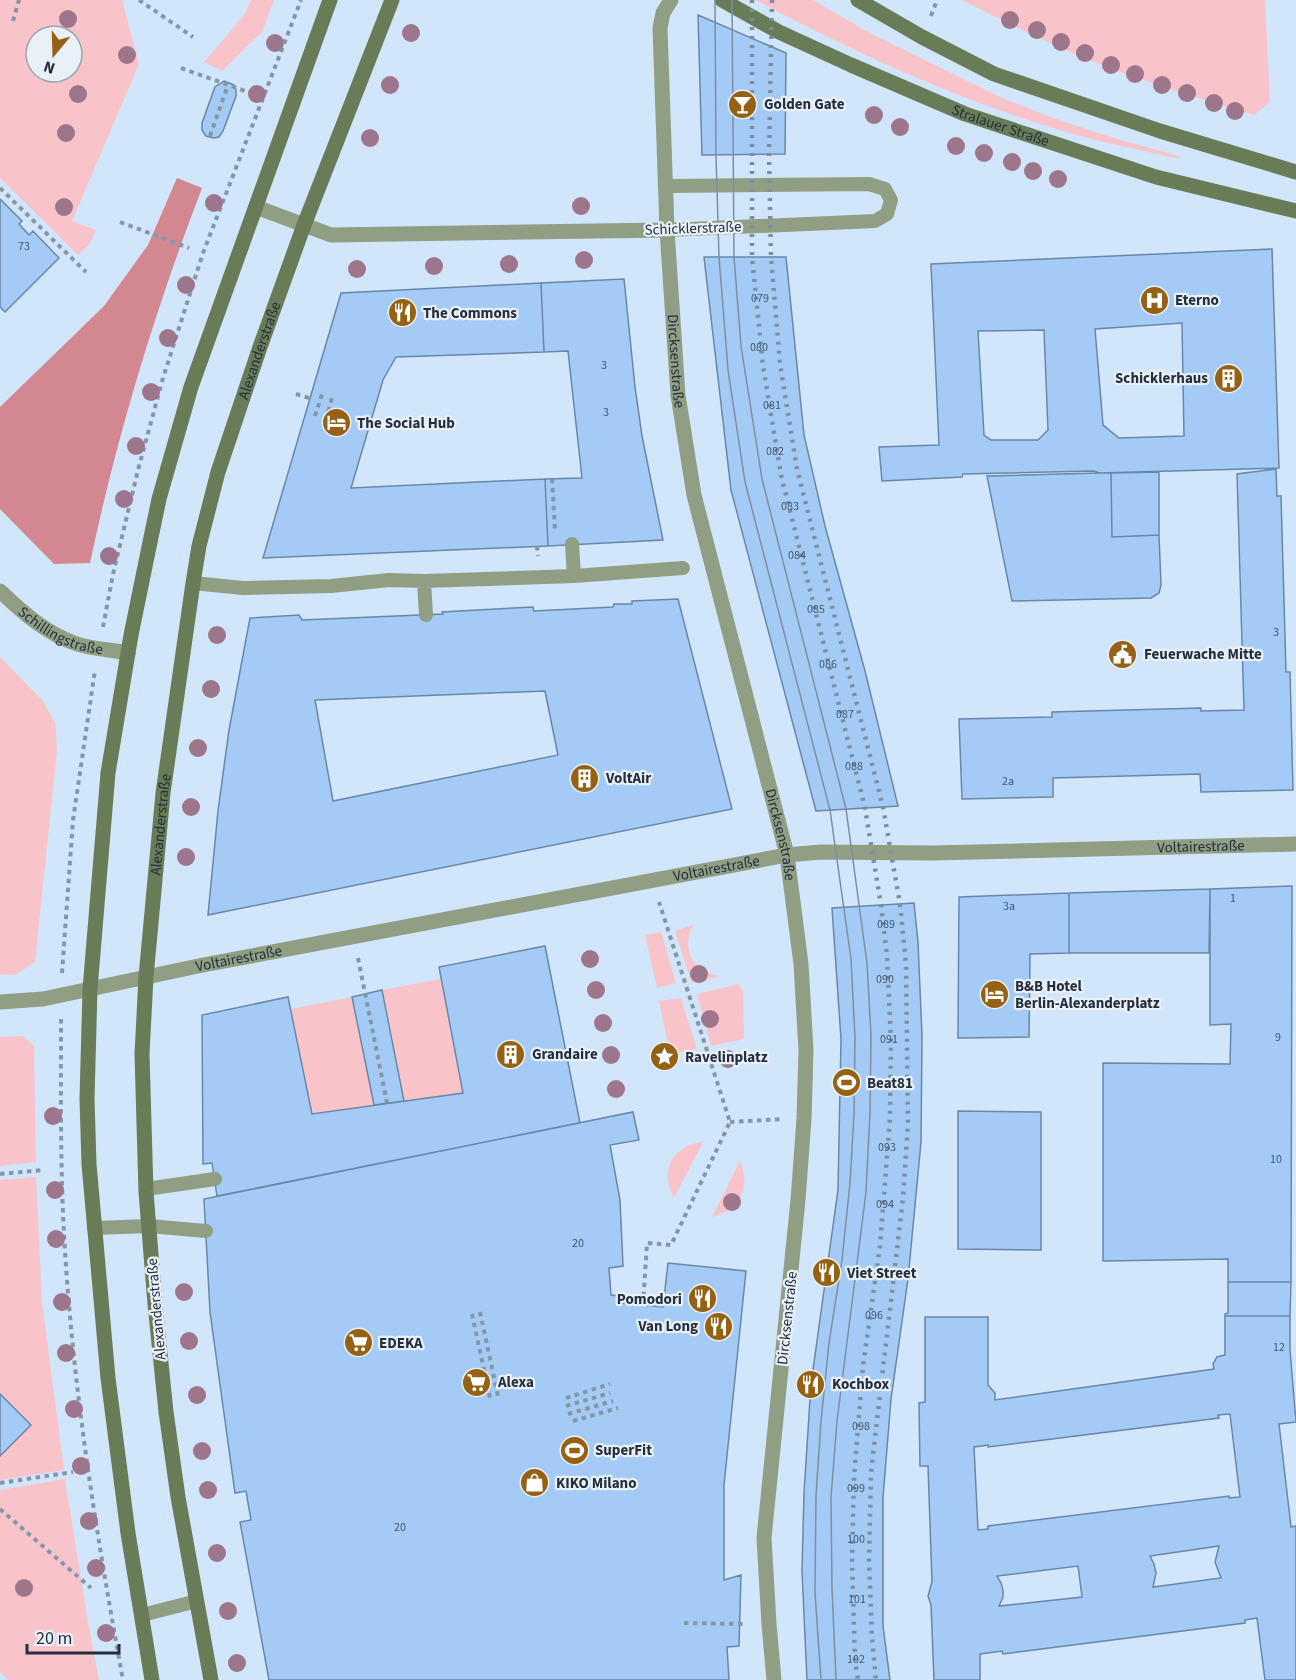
<svg xmlns="http://www.w3.org/2000/svg" width="1296" height="1680" viewBox="0 0 1296 1680" font-family="'Source Sans 3',sans-serif">
	<style>
		.green { fill: #f8c4ca; fill-rule: evenodd }
		.forest { fill: #d38891 }
		.building { fill: #a4cbf6; stroke: #6987a8; stroke-width: 1.5; fill-rule: evenodd }
		.lines { fill: none; stroke-linecap: round; stroke-linejoin: round }
		.path { stroke: #8596a8; stroke-width: 4; stroke-dasharray: 4.5 4.5; stroke-linecap: butt }
		.service { stroke: #909e84; stroke-width: 14 }
		.minor { stroke: #909e84; stroke-width: 15 }
		.secondary { stroke: #687d57; stroke-width: 15 }
		.tram { stroke: #7e8ea0; stroke-width: 1.5 }
		.rail { stroke: #7e8ea0; stroke-width: 4.5; stroke-dasharray: 3 6; stroke-linecap: butt }
		.tree { fill: #9e768b }
		.labels { text-anchor: middle; stroke-width: 4.5; stroke-linejoin: round; paint-order: stroke }
		.number-label { font-size: 12px; fill: #43566b }
		.poi-label { font-size: 15px; font-weight: bold; fill: #232f3d; stroke: #eaf0f8; text-anchor: start }
		.street-label { font-size: 15px; fill: #232f3d; stroke: #eaf0f8 }
	</style>
	<rect width="100%" height="100%" fill="#d1e5fb"/>
	<path class="green" d="M0,0H122L139,64L72,221L96,230L89,245L78,255L0,178ZM36,36H72V72H36Z
		M251,0H274L262,32L222,71L204,62L245,14Z
		M756,0H813L868,32L1000,97L1053,118L1107,136L1182,157L1175,158C1150,152 1124,147 1099,141C980,110 864,58 756,0Z
		M962,0H1265L1270,102L1254,115C1200,98 1144,82 1092,61C1047,43 1004,21 962,0Z
		M0,657L43,701L55,723L57,750L35,962L15,975L0,974Z
		M693,925C680,951 694,972 721,976L692,983L675,931Z
		M661,932L676,983L657,988L645,935Z
		M441,979L463,1093L404,1101L382,990Z
		M739,984L743,992L744,1039L711,1046L697,994Z
		M352,997L374,1105L312,1114L291,1009Z
		M681,998L697,1049L670,1054L659,1001Z
		M23,1036L34,1046L36,1162L0,1166V1037Z
		M703,1142L674,1198C659,1171 673,1145 703,1142Z
		M740,1161C751,1187 741,1210 712,1217Z
		M36,1177L42,1302L64,1470L0,1480V1180Z
		M65,1479L87,1617L99,1680H8L0,1672V1490Z"/>
	<path class="forest" d="M177,178L202,188C155,310 117,435 90,563L54,564L0,509V407L104,306L148,245Z"/>
	<path class="building" d="M698,15L786,53L785,154L702,155Z
		M224,81L234,85L236,90V96L223,131L219,137L214,138L206,136L202,130V123L215,87Z
		M0,199L22,221L19,224L29,235L33,231L59,258L5,312L0,307Z
		M1272,249L1279,468L1099,473L1094,471L963,474L962,477L882,481L879,447L939,445L931,264ZM1182,323L1184,436L1119,438L1103,425L1095,329ZM1044,330L1048,430L1038,440H991L984,435L978,331Z
		M704,257H786L804,435L825,526L865,671L898,806L816,811L731,490Z
		M624,279L635,387L642,436L663,540L548,546L545,479L582,478L568,351L544,352L541,283Z
		M541,283L544,352L396,357L383,380L351,488L545,479L548,546L263,558L341,293Z
		M1276,469L1277,496H1281L1286,672H1290L1293,790L1201,792L1200,774L1053,778V797L962,799L959,719L1052,717V712L1201,708V711L1244,710L1237,474Z
		M1159,472V535L1112,537L1111,473Z
		M1099,473H1111L1112,537L1159,535L1161,585L1159,593L1151,598L1012,601L987,476Z
		M678,599L732,809L208,915L218,811L229,730L250,618L299,615L302,620L443,614L442,612L533,607L534,611L613,607L614,604H632V601ZM545,691L558,755L333,801L315,700Z
		M1292,886L1291,1282H1228V1259L1103,1261V1063L1230,1064L1231,1024L1210,1025V889Z
		M1210,889L1209,953H1069V893Z
		M1069,893V953L1030,954L1029,1037L958,1038L959,897Z
		M914,903L918,942L922,1036L921,1142L908,1279L891,1399L883,1497V1626L890,1680H807L802,1571L804,1493L811,1384L838,1190L841,1039L832,908Z
		M545,946L580,1123L217,1196L212,1163L203,1164L202,1015L288,997L312,1114L463,1093L439,967Z
		M382,990L404,1101L374,1105L352,997Z
		M958,1111L1041,1112V1250L958,1249Z
		M633,1112L639,1140L610,1145L620,1200L623,1266L609,1268L611,1295L621,1296V1303L663,1307L668,1263L746,1271L724,1485V1580L741,1575L739,1646L727,1647L729,1680H269L240,1522L251,1520L246,1491L235,1493L210,1312L204,1199Z
		M1228,1282H1291L1290,1316H1225V1314L1228,1313Z
		M1225,1316H1290V1350L1296,1422L1279,1424L1291,1527L1296,1526V1680H1265L1257,1618L1245,1620V1623L1003,1654L1002,1651L980,1654V1680H934L931,1605L928,1596L932,1582L928,1466H920L919,1403L925,1402V1317H988V1385L995,1393V1400L1214,1369L1213,1364L1217,1357L1225,1355ZM1230,1414L1240,1497L1229,1498V1496L988,1526V1529L978,1530L974,1447L988,1445V1447L1219,1418L1218,1415ZM1219,1546L1215,1562L1221,1578L1153,1587L1156,1573L1154,1564L1150,1556ZM1078,1566L1082,1597L999,1606L1003,1597V1590L1001,1583L997,1576Z
		M0,1394L31,1425L0,1456Z"/>
	<g class="lines">
		<path class="path" d="M139,0L193,37
			M931,16L937,0
			M13,21L19,0
			M181,68L248,92
			M210,136L228,85
			M0,188L86,272
			M120,222L189,248
			M296,394L309,398
			M315,416L323,391
			M326,420L333,394
			M552,479L555,530
			M537,546L538,556
			M103,627L113,574L138,470L163,378L203,253L301,0
			M358,958L387,1103
			M62,973L73,820L95,670
			M61,1019C61,1096 60,1174 65,1251C74,1396 97,1538 123,1680
			M730,1122L782,1119
			M0,1174L44,1170
			M643,1305L647,1243L671,1245L730,1122L659,902
			M480,1312L498,1396
			M472,1314L490,1398
			M566,1398L610,1384
			M566,1406L610,1393
			M568,1414L613,1401
			M573,1421L618,1408
			M0,1483L73,1472
			M0,1509L91,1588
			M684,1623L746,1624"/>
		<path class="service" d="M667,186L869,184L885,189L891,200L887,214L875,221L667,230
			M572,544L574,576
			M424,581L426,615
			M193,583L243,588L331,586L389,580L424,581L574,576L683,568
			M146,1189L215,1179
			M94,1228L149,1226L206,1231
			M142,1615L197,1601"/>
		<g class="minor">
			<path id="s1" d="M671,0L663,13L660,28L667,230L678,395L694,495L787,855L801,964L806,1050L804,1119L798,1200L764,1538L769,1624L774,1680"/>
			<path d="M256,207L331,235L667,230"/>
			<path id="s2" d="M0,591C23,613 47,634 77,644C93,649 112,650 128,653"/>
			<path id="s3" d="M0,1002L43,999L203,965L787,855L820,852L933,853L1296,844"/>
		</g>
		<g class="secondary">
			<path id="s4" d="M722,0L779,32L851,65L965,114L1156,177L1296,211"/>
			<path d="M858,0L922,37L994,74L1160,131L1296,172"/>
			<path d="M152,1680L128,1533L108,1378L89,1164L87,1099L90,989L108,773L131,635L149,547L159,499L191,387L330,0"/>
			<path id="s5" d="M211,1680L178,1497L166,1412L155,1304L146,1192L142,1054L146,977L163,793L193,583L199,546L218,472L260,347L304,225L392,0"/>
		</g>
		<path class="tram" d="M715,0L716,156L719,257L728,370L745,482L830,810L851,959L855,1038L854,1114L850,1183L842,1260L829,1343L821,1421L816,1496L815,1593L821,1680
			M732,0L734,257L741,346L762,479L846,809L867,963L871,1036L870,1112L866,1192L837,1421L831,1497L832,1588L836,1680"/>
		<path class="rail" d="M752,0V257L763,366L781,475L865,808L881,905L887,956L891,1040L890,1118L880,1246L863,1366L854,1477L852,1563L855,1660L858,1680
			M772,0L769,155L771,257L780,364L797,469L883,807L900,904L906,964L908,1123L903,1198L871,1472L869,1561L872,1638L876,1680"/>
	</g>
	<g class="tree">
		<circle cx="68" cy="19" r="9"/>
		<circle cx="1010" cy="20" r="9"/>
		<circle cx="1037" cy="30" r="9"/>
		<circle cx="411" cy="33" r="9"/>
		<circle cx="1061" cy="42" r="9"/>
		<circle cx="275" cy="43" r="9"/>
		<circle cx="1085" cy="53" r="9"/>
		<circle cx="127" cy="55" r="9"/>
		<circle cx="1111" cy="65" r="9"/>
		<circle cx="1135" cy="74" r="9"/>
		<circle cx="390" cy="85" r="9"/>
		<circle cx="1162" cy="85" r="9"/>
		<circle cx="1187" cy="93" r="9"/>
		<circle cx="78" cy="94" r="9"/>
		<circle cx="257" cy="94" r="9"/>
		<circle cx="1214" cy="103" r="9"/>
		<circle cx="1235" cy="111" r="9"/>
		<circle cx="874" cy="115" r="9"/>
		<circle cx="900" cy="127" r="9"/>
		<circle cx="66" cy="133" r="9"/>
		<circle cx="370" cy="138" r="9"/>
		<circle cx="956" cy="146" r="9"/>
		<circle cx="984" cy="153" r="9"/>
		<circle cx="1012" cy="162" r="9"/>
		<circle cx="1033" cy="171" r="9"/>
		<circle cx="1058" cy="179" r="9"/>
		<circle cx="214" cy="203" r="9"/>
		<circle cx="581" cy="206" r="9"/>
		<circle cx="64" cy="207" r="9"/>
		<circle cx="584" cy="260" r="9"/>
		<circle cx="509" cy="264" r="9"/>
		<circle cx="434" cy="266" r="9"/>
		<circle cx="357" cy="269" r="9"/>
		<circle cx="186" cy="285" r="9"/>
		<circle cx="168" cy="338" r="9"/>
		<circle cx="151" cy="392" r="9"/>
		<circle cx="136" cy="446" r="9"/>
		<circle cx="124" cy="499" r="9"/>
		<circle cx="109" cy="556" r="9"/>
		<circle cx="217" cy="635" r="9"/>
		<circle cx="211" cy="689" r="9"/>
		<circle cx="198" cy="748" r="9"/>
		<circle cx="191" cy="807" r="9"/>
		<circle cx="186" cy="857" r="9"/>
		<circle cx="590" cy="959" r="9"/>
		<circle cx="699" cy="974" r="9"/>
		<circle cx="596" cy="990" r="9"/>
		<circle cx="710" cy="1019" r="9"/>
		<circle cx="603" cy="1023" r="9"/>
		<circle cx="611" cy="1055" r="9"/>
		<circle cx="728" cy="1059" r="9"/>
		<circle cx="616" cy="1089" r="9"/>
		<circle cx="53" cy="1116" r="9"/>
		<circle cx="55" cy="1190" r="9"/>
		<circle cx="732" cy="1202" r="9"/>
		<circle cx="56" cy="1239" r="9"/>
		<circle cx="184" cy="1292" r="9"/>
		<circle cx="62" cy="1302" r="9"/>
		<circle cx="189" cy="1341" r="9"/>
		<circle cx="66" cy="1353" r="9"/>
		<circle cx="197" cy="1395" r="9"/>
		<circle cx="74" cy="1409" r="9"/>
		<circle cx="202" cy="1451" r="9"/>
		<circle cx="81" cy="1466" r="9"/>
		<circle cx="208" cy="1490" r="9"/>
		<circle cx="89" cy="1521" r="9"/>
		<circle cx="217" cy="1553" r="9"/>
		<circle cx="96" cy="1568" r="9"/>
		<circle cx="24" cy="1588" r="9"/>
		<circle cx="228" cy="1611" r="9"/>
		<circle cx="106" cy="1633" r="9"/>
		<circle cx="237" cy="1663" r="9"/>
	</g>
	<defs>
		<symbol id="bar-disc" viewBox="-11 -11 22 22"><circle r="9.5" fill="#956215" stroke="#eaf0f8"/><path d="M-6-5H6L.8 .8V4.5H3.5V6h-7V4.5H-.8V.8Z" fill="#fff"/></symbol>
		<symbol id="hospital-disc" viewBox="-11 -11 22 22"><circle r="9.5" fill="#956215" stroke="#eaf0f8"/><path d="M-5-5h3v3.5h4V-5h3V5h-3V1.5h-4V5h-3Z" fill="#fff"/></symbol>
		<symbol id="restaurant-disc" viewBox="-11 -11 22 22"><circle r="9.5" fill="#956215" stroke="#eaf0f8"/><path d="M-5-6h1v4h1v-4h1v4h1v-4h1v5L-1.5 .5V6h-2V.5L-5-1ZM5-6V6H3V1.5H1.5Q1.5-4 5-6Z" fill="#fff"/></symbol>
		<symbol id="building-disc" viewBox="-11 -11 22 22"><circle r="9.5" fill="#956215" stroke="#eaf0f8"/><path d="M-4-6H4V6H1V3H-1V6H-4ZM-2.5-4.3h1.7v1.8h-1.7ZM.8-4.3h1.7v1.8H.8ZM-2.5-1h1.7V.8h-1.7ZM.8-1h1.7V.8H.8Z" fill="#fff"/></symbol>
		<symbol id="hotel-disc" viewBox="-11 -11 22 22"><circle r="9.5" fill="#956215" stroke="#eaf0f8"/><path d="M-6-4.5h1.5V1H6V5H4.5V3h-9V5H-6ZM-4 0a1.8 1.8 0 1 1 3.6 0ZM.5 0V-2.5h3Q6-2.5 6 0Z" fill="#fff"/></symbol>
		<symbol id="civic-disc" viewBox="-11 -11 22 22"><circle r="9.5" fill="#956215" stroke="#eaf0f8"/><path d="M-.6-6.5H3V-4.5H.6V-3L4-1V1h2V6H-6V1h2V-1L-.6-3ZM-1.2 2.5V6h2.4V2.5Z" fill="#fff"/></symbol>
		<symbol id="sight-disc" viewBox="-11 -11 22 22"><circle r="9.5" fill="#956215" stroke="#eaf0f8"/><path d="M0-6L1.8-2.2L6-1.7L2.9 1.2L3.7 5.4L0 3.3L-3.7 5.4L-2.9 1.2L-6-1.7L-1.8-2.2Z" fill="#fff"/></symbol>
		<symbol id="stadium-disc" viewBox="-11 -11 22 22"><circle r="9.5" fill="#956215" stroke="#eaf0f8"/><path d="M0-5a6.5 5 0 1 0 0 10a6.5 5 0 1 0 0-10ZM-3.5-1.8h7v3.6h-7Z" fill="#fff"/></symbol>
		<symbol id="supermarket-disc" viewBox="-11 -11 22 22"><circle r="9.5" fill="#956215" stroke="#eaf0f8"/><path d="M-6-5.5h2.5l.6 2H6L4.5 2H-2.5L-4.4-4H-6ZM-1.5 3.2a1.3 1.3 0 1 0 .1 0ZM3 3.2a1.3 1.3 0 1 0 .1 0Z" fill="#fff"/></symbol>
		<symbol id="shop-disc" viewBox="-11 -11 22 22"><circle r="9.5" fill="#956215" stroke="#eaf0f8"/><path d="M-5-2.5h2.3a2.7 3.5 0 0 1 5.4 0H5L5.5 6h-11ZM-1.5-2.5h3a1.5 2.3 0 0 0-3 0Z" fill="#fff"/></symbol>
	</defs>
	<g fill-rule="evenodd">
		<use href="#bar-disc" x="726" y="88" width="33" height="33"/>
		<use href="#hospital-disc" x="1138" y="284" width="33" height="33"/>
		<use href="#restaurant-disc" x="386" y="296" width="33" height="33"/>
		<use href="#building-disc" x="1212" y="362" width="33" height="33"/>
		<use href="#hotel-disc" x="320" y="406" width="33" height="33"/>
		<use href="#civic-disc" x="1106" y="638" width="33" height="33"/>
		<use href="#building-disc" x="568" y="762" width="33" height="33"/>
		<use href="#hotel-disc" x="978" y="978" width="33" height="33"/>
		<use href="#building-disc" x="494" y="1038" width="33" height="33"/>
		<use href="#sight-disc" x="648" y="1040" width="33" height="33"/>
		<use href="#stadium-disc" x="830" y="1066" width="33" height="33"/>
		<use href="#restaurant-disc" x="810" y="1256" width="33" height="33"/>
		<use href="#restaurant-disc" x="686" y="1282" width="33" height="33"/>
		<use href="#restaurant-disc" x="702" y="1310" width="33" height="33"/>
		<use href="#supermarket-disc" x="342" y="1326" width="33" height="33"/>
		<use href="#supermarket-disc" x="460" y="1366" width="33" height="33"/>
		<use href="#restaurant-disc" x="794" y="1368" width="33" height="33"/>
		<use href="#stadium-disc" x="558" y="1434" width="33" height="33"/>
		<use href="#shop-disc" x="518" y="1466" width="33" height="33"/>
	</g>
	<g class="labels">
		<g class="number-label">
			<text x="24" y="250">73</text>
			<text x="760" y="302">079</text>
			<text x="759" y="351">080</text>
			<text x="604" y="369">3</text>
			<text x="772" y="409">081</text>
			<text x="606" y="416">3</text>
			<text x="775" y="455">082</text>
			<text x="790" y="510">083</text>
			<text x="797" y="559">084</text>
			<text x="816" y="613">085</text>
			<text x="1276" y="636">3</text>
			<text x="828" y="668">086</text>
			<text x="845" y="718">087</text>
			<text x="854" y="770">088</text>
			<text x="1008" y="785">2a</text>
			<text x="1233" y="902">1</text>
			<text x="1009" y="910">3a</text>
			<text x="886" y="928">089</text>
			<text x="885" y="983">090</text>
			<text x="1278" y="1041">9</text>
			<text x="889" y="1043">091</text>
			<text x="887" y="1151">093</text>
			<text x="1276" y="1163">10</text>
			<text x="885" y="1208">094</text>
			<text x="578" y="1247">20</text>
			<text x="874" y="1319">096</text>
			<text x="1279" y="1351">12</text>
			<text x="861" y="1430">098</text>
			<text x="856" y="1492">099</text>
			<text x="400" y="1531">20</text>
			<text x="856" y="1543">100</text>
			<text x="857" y="1603">101</text>
			<text x="856" y="1663">102</text>
		</g>
		<g class="poi-label">
			<text x="764" y="109">Golden Gate</text>
			<text x="1175" y="305">Eterno</text>
			<text x="423" y="318">The Commons</text>
			<text x="1208" y="383" text-anchor="end">Schicklerhaus</text>
			<text x="357" y="428">The Social Hub</text>
			<text x="1144" y="659">Feuerwache Mitte</text>
			<text x="606" y="783">VoltAir</text>
			<text x="1015" y="991">B&amp;B Hotel<tspan x="1015" dy="17">Berlin-Alexanderplatz</tspan></text>
			<text x="532" y="1059">Grandaire</text>
			<text x="685" y="1062">Ravelinplatz</text>
			<text x="867" y="1088">Beat81</text>
			<text x="847" y="1278">Viet Street</text>
			<text x="682" y="1304" text-anchor="end">Pomodori</text>
			<text x="698" y="1331" text-anchor="end">Van Long</text>
			<text x="379" y="1348">EDEKA</text>
			<text x="498" y="1387">Alexa</text>
			<text x="832" y="1389">Kochbox</text>
			<text x="595" y="1455">SuperFit</text>
			<text x="556" y="1488">KIKO Milano</text>
		</g>
		<g class="street-label">
			<text dy="5" stroke="none"><textPath href="#s4" startOffset="306">Stralauer Straße</textPath></text>
			<text transform="translate(693 228) rotate(-2)" y="5">Schicklerstraße</text>
			<text dy="5" stroke="none"><textPath href="#s5" startOffset="1347">Alexanderstraße</textPath></text>
			<text dy="5" stroke="none"><textPath href="#s1" startOffset="364">Dircksenstraße</textPath></text>
			<text dy="5" stroke="none"><textPath href="#s2" startOffset="74">Schillingstraße</textPath></text>
			<text dy="5" stroke="none"><textPath href="#s5" startOffset="861">Alexanderstraße</textPath></text>
			<text dy="5" stroke="none"><textPath href="#s1" startOffset="850">Dircksenstraße</textPath></text>
			<text dy="5" stroke="none"><textPath href="#s3" startOffset="1215">Voltairestraße</textPath></text>
			<text dy="5" stroke="none"><textPath href="#s3" startOffset="729">Voltairestraße</textPath></text>
			<text dy="5" stroke="none"><textPath href="#s3" startOffset="243">Voltairestraße</textPath></text>
			<text transform="translate(156 1309) rotate(-95)" y="5">Alexanderstraße</text>
			<text transform="translate(787 1318) rotate(-84)" y="5">Dircksenstraße</text>
		</g>
	</g>
	<g transform="translate(54 54) rotate(199)"><circle r="28" fill="#eaf0f8" stroke="#9aa3ad" stroke-width="1.5"/>
	<path d="M0-4.5L10 22L0 15L-10 22Z" fill="#956215"/>
	<text y="-9" font-size="16" font-weight="bold" text-anchor="middle" fill="#232f3d">N</text>
	</g>
	<path d="M27 1644v9h92v-9" fill="none" stroke="#232f3d" stroke-width="3"/>
	<text x="36" y="1644" font-size="18" fill="#232f3d" stroke="#eaf0f8" stroke-width="4.5" paint-order="stroke">20 m</text>
</svg>
